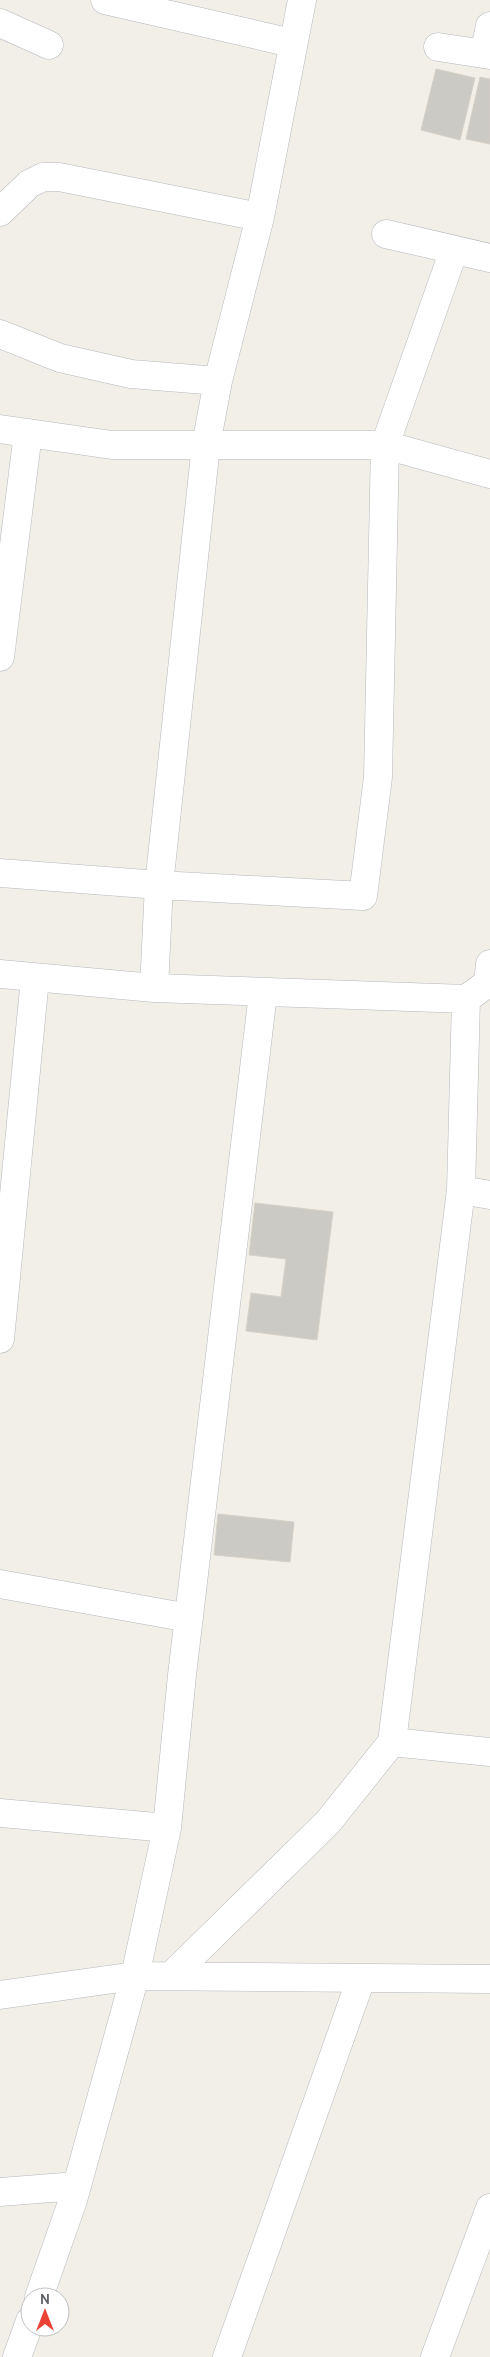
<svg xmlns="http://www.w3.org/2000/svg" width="490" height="2357" viewBox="0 0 490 2357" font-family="Cabin,sans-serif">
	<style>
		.building { fill: #cccac5; stroke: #d6d1c6 }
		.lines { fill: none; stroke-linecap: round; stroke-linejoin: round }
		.minor-casing { stroke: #b5b8bc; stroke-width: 29 }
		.minor { stroke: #fff; stroke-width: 28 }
	</style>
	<rect width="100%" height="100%" fill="#f1efe8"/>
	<path class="building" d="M436,69L475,78L460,140L421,130Z
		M480,77L490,79V144L466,139Z
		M255,1203L333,1212L317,1340L246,1331L251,1293L281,1297L286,1259L249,1255Z
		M218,1514L294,1522L290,1562L214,1555Z"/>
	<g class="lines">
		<defs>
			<path id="minor" d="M105,0L292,43
				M0,23L49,45
				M438,47L490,55
				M484,54L490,26
				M0,212L29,184L43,177H59L260,217
				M386,234L490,258
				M454,250L385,445L490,474
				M0,334L60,358L131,374L218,381
				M0,429L112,445H206L218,381L260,217L302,0
				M206,445H385L378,777L363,896L159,885Z
				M0,657L28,433
				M0,873L159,885L154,988
				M0,974L154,988L466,999L461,1190
				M466,999L488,983L490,964
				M0,1339L35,978
				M0,1584L189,1618
				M392,1742L461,1190L490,1195
				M0,1813L167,1828
				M171,1976L328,1822L392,1742L490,1752
				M0,1995L135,1976L490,1979
				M0,2192L77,2186
				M39,2297L73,2200L135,1976L167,1828L182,1675L263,993
				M17,2357L30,2321
				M227,2357L361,1979
				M435,2357L490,2208"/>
		</defs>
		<use href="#minor" class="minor-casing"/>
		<use href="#minor" class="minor"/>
	</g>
	<g transform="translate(45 2312)"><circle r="24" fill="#ffffff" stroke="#bfc1c3"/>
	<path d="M0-4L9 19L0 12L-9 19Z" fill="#ea4335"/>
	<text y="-8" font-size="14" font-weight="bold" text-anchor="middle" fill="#5f6368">N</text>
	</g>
</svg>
